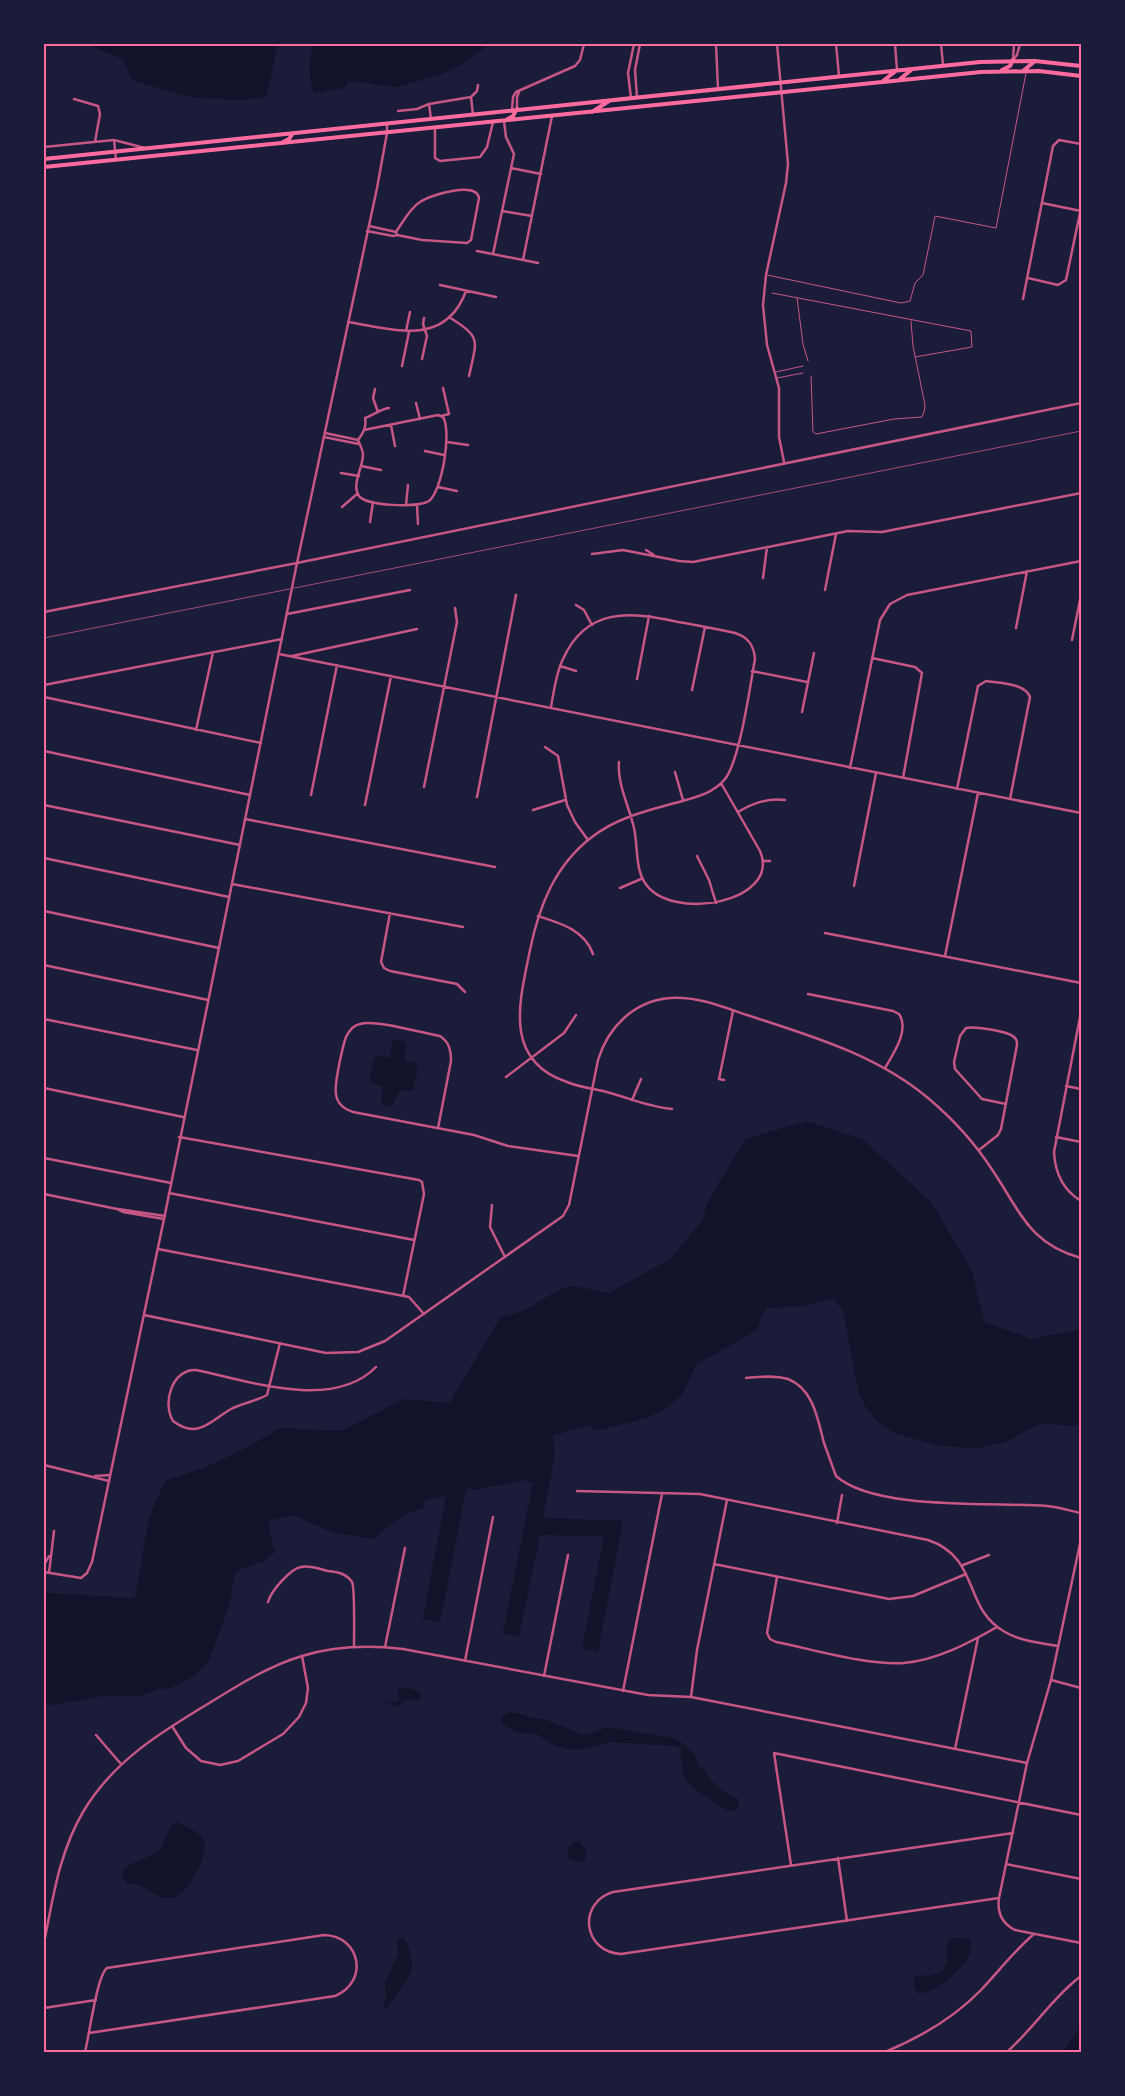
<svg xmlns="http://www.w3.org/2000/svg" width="1125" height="2096" viewBox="0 0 1125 2096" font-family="'Public Sans',sans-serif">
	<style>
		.water { fill: #12122b }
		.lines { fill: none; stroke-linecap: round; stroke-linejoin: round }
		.service { stroke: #c65784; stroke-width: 1 }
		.minor { stroke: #c65784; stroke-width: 2.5 }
		.tertiary { stroke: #c65784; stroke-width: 2.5 }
		.primary { stroke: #ff6b9d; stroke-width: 4 }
		.rail { stroke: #a44b75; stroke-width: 1 }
		.neatline { fill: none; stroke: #ff6b9d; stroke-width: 2 }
	</style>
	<rect width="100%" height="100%" fill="#1b1b3a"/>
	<path class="water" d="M86,44H278L266,97L240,100L201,98L181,95L132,80L123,59Z
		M313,44H490L462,64L444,73L398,87L349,81L344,88L314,93C307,77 309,60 313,44Z
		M396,1040L404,1041L406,1043L404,1055L406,1061L415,1063L418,1068L413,1090L399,1091L392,1107L382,1104L381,1101L383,1090L381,1086L372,1084L369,1080L374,1058L376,1056L388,1058L390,1056L393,1041Z
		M807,1121L862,1139L932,1203L972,1271L984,1322L1032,1339L1081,1329V1424L1073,1426L1041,1423L1006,1442L977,1448L940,1446L897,1434L878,1422L865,1406L858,1390L843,1310L832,1298L806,1306L766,1308L761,1317L757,1330L696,1365L682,1395L668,1407L647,1418L596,1431L588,1425L553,1436L555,1454L543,1518L623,1521L598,1652L582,1649L604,1536L540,1535L519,1637L503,1633L533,1483L524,1480L474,1490L471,1488L466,1490L440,1622L423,1619L446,1496L425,1500L423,1508C400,1515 391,1524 374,1539L331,1532L293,1515L268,1521L273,1548L276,1551L263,1562L241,1569L235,1574L229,1605L209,1661L194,1676L171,1688L159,1689L141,1696H103L44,1706V1595L48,1593L135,1598L149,1518L165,1481L204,1468L248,1447L280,1428L341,1431L404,1399L449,1403L500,1318L525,1310L562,1288L574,1286L609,1293L670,1259L702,1221L707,1204L745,1139Z
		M405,1687L419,1691L421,1696L417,1701L406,1700C395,1708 396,1710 384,1700L390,1703L399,1701L398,1690Z
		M510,1712L549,1721L582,1734H589L608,1727L674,1738L685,1745L695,1755L699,1766L705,1769L709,1778L721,1790L737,1798L739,1802L738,1809L730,1811C721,1808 690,1787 686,1780C683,1775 680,1754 681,1749L676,1746L609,1742L587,1749H567L549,1743L537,1734L517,1732L502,1724V1716Z
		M177,1822C185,1826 198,1831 203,1839C211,1852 189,1893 174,1897C159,1901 151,1890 139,1885C135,1884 131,1884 127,1883C110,1863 151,1861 160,1849C166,1842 167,1832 172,1824Z
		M574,1841L580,1842L586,1852L585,1859L580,1862L568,1859V1848Z
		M398,1938L404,1939C423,1972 404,1980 388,2007L385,2008L383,2006L386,1996L385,1983L398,1954L397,1940Z
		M950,1938H965L970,1940C980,1959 934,1996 917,1993L914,1984V1978L918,1975L929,1976L941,1972C953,1957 943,1948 950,1938Z
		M1081,2026V2052H1062Z"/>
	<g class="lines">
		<path class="service" d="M767,275L901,303L910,301L915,283L923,275L935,216L996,228L1026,73
			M772,293L971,331L972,347L915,357
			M797,298L803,344L808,361
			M776,372L803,366
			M811,376L813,432L816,434L894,419L922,417L924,412L925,405L913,346L911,321
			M777,378L803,373"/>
		<path class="minor" d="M716,44L718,89
			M777,44L788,164L786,183L766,275L763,305L767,345L779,388V437L784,462
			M836,44L839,76
			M895,44L897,70
			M941,44L943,65
			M1013,60L1017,55L1020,44
			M1013,60L1014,44
			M471,97L473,115
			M637,97L635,70L640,44
			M631,98L628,73L634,44
			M74,99L98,106L100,114L95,142
			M429,104L431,119
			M517,109V97L519,92
			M512,110L513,97L516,92L575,66L580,60L584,44
			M398,111L417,109L429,104L471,97L477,91L478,85
			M435,128V158L440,161L480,157L487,147L493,122
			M114,140L116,160
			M44,147L114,140L145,148
			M511,168L541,174
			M1042,203L1081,211
			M502,211L532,216
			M369,226L396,232
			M367,231L393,236L397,235L422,240L467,243L471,240L479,198C476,181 430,195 420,202C410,208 403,222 396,232L397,235
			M477,251L523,260L552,116
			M493,254L514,154L506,137L504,121
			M523,260L538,263
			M1028,278L1058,285L1066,280L1081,208
			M440,285L496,297
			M1023,299L1053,146L1059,140L1081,144
			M449,317C482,338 477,339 469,376
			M348,322C393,329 445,348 466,291
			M406,331L410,312
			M422,359L427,336L423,324L424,318
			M402,366L409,332
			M375,389L373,398L378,412
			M416,403L420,419
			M441,416L449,414L443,388
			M391,425L395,446
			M325,433L358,440
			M324,437L359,444
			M358,440C360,445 363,450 363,455C363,467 351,485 359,496C366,506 418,508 429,501C442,491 452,431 443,417L438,415L364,430
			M358,440C363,433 367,427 365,418C374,415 380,409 389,408
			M447,442L468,445
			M425,451L444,455
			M361,466L381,470
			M341,473L359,476
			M438,487L457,491
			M406,505L408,485
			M417,505L418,524
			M342,507L357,494
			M370,522L373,502
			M646,550L654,555
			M592,554L623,550L679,561L693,562L848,531L882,532L1081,493
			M763,578L767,547
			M825,590L836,534
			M576,605L584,610L592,625
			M44,612L297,563
			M287,614L410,590
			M1016,628L1027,571
			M1072,640L1081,595
			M279,654L1081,813
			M292,656L417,629
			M872,658L915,667L922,673L903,778
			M560,666L576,671
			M752,671L807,682
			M637,679L649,616
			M44,685L282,639
			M692,690L705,627
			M44,697L261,743
			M551,707C554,691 556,673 563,659C587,606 631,612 678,622C697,625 716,629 735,633C748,637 754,645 755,659C750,686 740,760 725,779C713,794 693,798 675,803C646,811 616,818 592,837C555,865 539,906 530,950C520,1000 502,1060 567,1082C578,1087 591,1088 603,1091C627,1097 648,1107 672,1109
			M802,712L814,653
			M196,730L213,652
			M545,747L558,756L567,805L575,822L588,840
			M44,751L250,795
			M619,762C617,784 629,806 634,828C638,845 635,868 645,883C671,923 782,902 760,851L721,783
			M850,768L880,620L890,604L907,595L1081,561
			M675,772L683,800
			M424,787L457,622L455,608
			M957,789L978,686L986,681C999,683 1025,683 1030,697L1010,799
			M311,795L337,665
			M477,797L516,595
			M44,805L240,845
			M365,805L391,676
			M533,810L565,800
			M738,812C753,803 767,798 785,800
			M245,819L495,867
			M697,856L709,880L716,903
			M44,858L229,897
			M763,861H770
			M232,884L463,927
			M854,886L876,773
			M620,888L641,879
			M44,911L219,948
			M390,913L381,962L384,968L390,971L457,984L465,992
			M538,916C560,923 585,930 593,954
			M825,933L1081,983
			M945,956L978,793
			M44,965L208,1000
			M808,994L893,1011L899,1014C910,1030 893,1054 885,1068
			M1081,1012L1054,1152C1055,1173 1063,1190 1081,1201
			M44,1019L197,1050
			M506,1077L564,1033L576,1015
			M724,1080L719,1079L733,1011
			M1066,1086L1081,1089
			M44,1088L183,1117
			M632,1100L641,1079
			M438,1128L451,1061C451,1050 449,1042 440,1036C422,1033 375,1019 360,1024C354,1025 349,1031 346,1037C343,1045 334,1084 336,1094C337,1104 344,1109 353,1112L474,1135L508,1146L578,1156
			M179,1137L419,1180L422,1182L424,1194L403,1296
			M1056,1137L1081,1142
			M979,1150L998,1135L1001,1129L1017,1045C1017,1041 1017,1040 1014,1037C1008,1031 974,1026 966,1028L960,1036L954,1062L955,1069L982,1099L1006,1104
			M44,1158L171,1183
			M169,1193L414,1240
			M44,1194L117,1209L123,1212L164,1219
			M492,1205L490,1227L505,1257
			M118,1209L165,1216
			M158,1249L409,1297L424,1314
			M280,1343L267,1395C256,1401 243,1403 231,1409C210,1421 198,1440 173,1421C162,1403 172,1369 196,1370C249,1381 333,1411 376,1367
			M746,1378C759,1377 774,1375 788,1379C814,1389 818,1421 824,1443C828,1454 832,1465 836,1476C875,1511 995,1502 1047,1506C1059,1507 1070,1511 1081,1513
			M44,1465L109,1481
			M95,1476L110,1475
			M577,1491L700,1494L928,1540C981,1558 962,1608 1005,1632C1020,1641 1040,1643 1058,1646
			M837,1523L842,1495
			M714,1564L889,1599L913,1596L966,1574
			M44,1565L49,1556
			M963,1565L989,1555
			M49,1573L54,1531
			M777,1577L767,1633L770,1639L776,1642C812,1649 869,1666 904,1663C937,1660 969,1643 997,1627
			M268,1602C271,1591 290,1569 301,1567C309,1565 320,1569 328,1571C337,1572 346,1573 352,1582C355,1587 354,1636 354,1647
			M385,1647L405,1548
			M465,1661L493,1517
			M544,1676L568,1555
			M1051,1680L1081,1688
			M623,1691L662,1494
			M691,1697L697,1650L727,1500
			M172,1726L186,1748L201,1761L220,1765L238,1761L283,1734L299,1717L306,1703L308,1688L302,1656
			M96,1735L121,1764
			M955,1749L978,1638
			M1027,1763L999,1898C997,1912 1001,1923 1015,1930L1081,1943
			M838,1858L847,1921
			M1006,1864L1081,1879
			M791,1865L774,1753L1081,1815
			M999,1898L621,1954C583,1952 577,1903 613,1892L1013,1833
			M44,2008L96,2000
			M85,2052C89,2037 97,1975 107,1968L324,1935C361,1936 369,1982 335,1996L89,2033
			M885,2052C921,2037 954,2018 981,1990C999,1971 1014,1951 1034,1934
			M1007,2052C1033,2029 1053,1997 1081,1976"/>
		<path class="tertiary" d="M297,563L1081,403
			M144,1315L326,1353L358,1352L385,1341L563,1216L569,1205L598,1060C608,1027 634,1001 670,998C697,996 723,1007 747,1015C811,1036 875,1054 928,1098C953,1119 975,1143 993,1171C1020,1211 1029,1244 1081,1258
			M44,1572L81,1578L87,1573L92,1562L164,1219L297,563L377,188L387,133V124
			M44,1943C53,1898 59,1853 83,1812C113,1761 161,1732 211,1702C240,1684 269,1666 302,1656C335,1646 369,1645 403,1649L648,1695L691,1697L1027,1763L1051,1680L1081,1539"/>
		<path class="primary" d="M1002,70L1010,66L1013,60
			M1023,71L1035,61
			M899,80L911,70
			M883,81L897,70
			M592,112L609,101
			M506,120L513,116L517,109
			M283,142L289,139L293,133
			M44,159L980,62L1035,61L1081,66
			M44,167L981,72L1039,71L1081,76"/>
		<path class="rail" d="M44,638L1081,431"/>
	</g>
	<rect width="1125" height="2096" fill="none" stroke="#1b1b3a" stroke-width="90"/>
	<rect x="45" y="45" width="1035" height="2006" class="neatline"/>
</svg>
